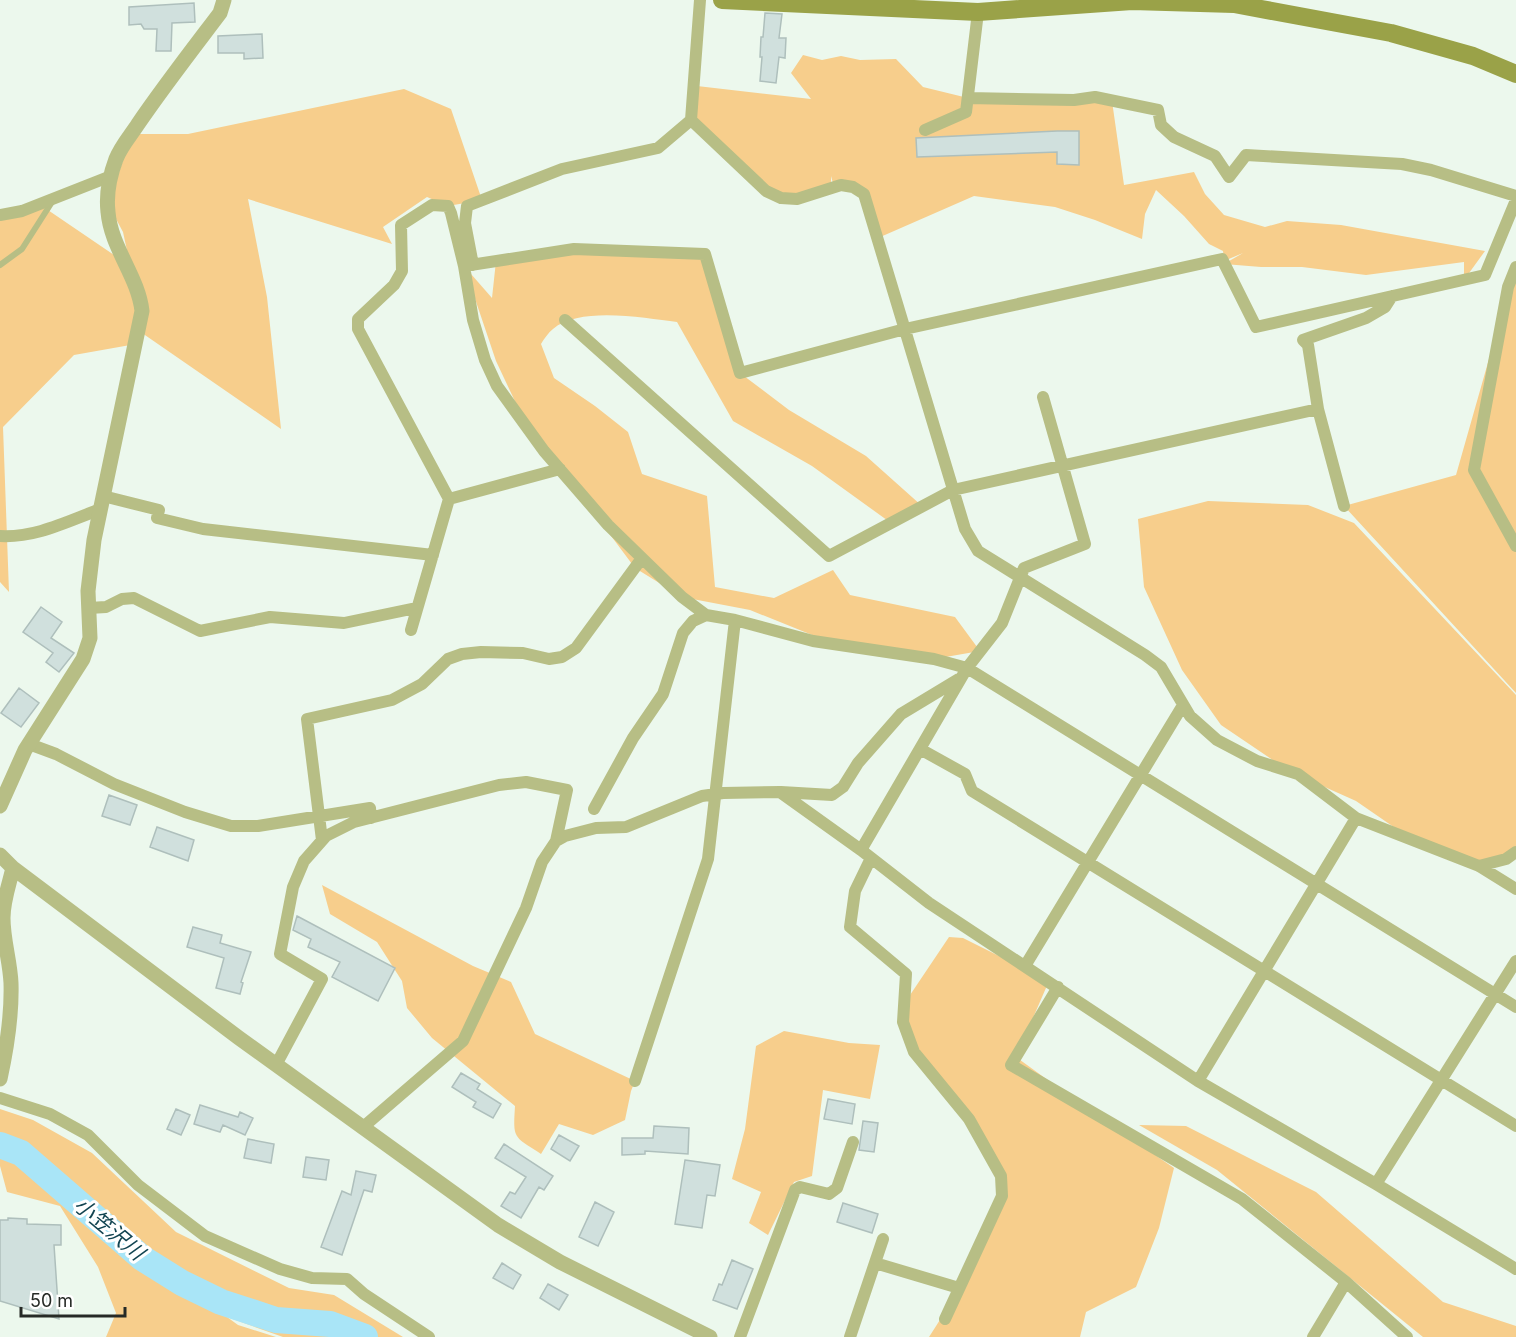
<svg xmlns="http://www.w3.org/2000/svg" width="1516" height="1337" viewBox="0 0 1516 1337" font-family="Inter,'Noto Sans JP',sans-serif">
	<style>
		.green { fill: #f7ce8c }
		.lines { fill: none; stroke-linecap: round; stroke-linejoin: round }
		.river { stroke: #a9e5f7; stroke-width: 26 }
		.building { fill: #d0e0dd; stroke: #aebfbc; stroke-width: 1.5 }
		.service { stroke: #b7be85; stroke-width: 6 }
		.minor { stroke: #b7be85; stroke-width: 12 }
		.tertiary { stroke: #b7be85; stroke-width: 15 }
		.secondary { stroke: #9aa248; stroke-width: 18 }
		.labels { text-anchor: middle; stroke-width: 6; stroke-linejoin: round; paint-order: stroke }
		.water-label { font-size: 21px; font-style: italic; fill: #124451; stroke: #fff }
	</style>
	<rect width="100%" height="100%" fill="#ecf8ed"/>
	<path class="green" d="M803,55L822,60L841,56L860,60L896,59L923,87L968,98L1112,101L1124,185L1194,172L1205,194L1224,215L1265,227L1287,221L1341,225L1485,251L1464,280V262L1366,275L1302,267H1261L1224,264L1243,253L1224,261L1223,251L1209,244L1184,216L1156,190L1145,214L1142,239L1095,220L1055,207L974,196L878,238L864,194L834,187L831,176V184L800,198L766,191L691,120L697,86L811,99L791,73Z
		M404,89L451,109L482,200L448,206L427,197L383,227L392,244L248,199L267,297L281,429L142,333L136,344L74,355L3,427L9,592L0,582V214L42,206L117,257L134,283L123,232L108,204L132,134H188Z
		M589,250L705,254L740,373L789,410L866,456L922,506L891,523L812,466L733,421L677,322C644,318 580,306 553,329C548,333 544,339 541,344L554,378L595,406L628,432L642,474L707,496L715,587L774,598L833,570L850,595L955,617L980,651L934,659L837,645L750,610L682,597L635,568L570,481L529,431L496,361L464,266L492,298L496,261Z
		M1512,278H1516V693L1344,506L1456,475Z
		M1208,501L1308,505L1354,523L1516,695V851L1506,859L1467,862L1414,841L1356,801L1289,771L1221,725L1182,670L1144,587L1138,519Z
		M322,885L473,966L511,982L535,1034L635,1081L631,1091L625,1120L593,1135L559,1124L541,1154C513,1136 513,1139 515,1106L432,1038L407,1008L402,981L377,942L330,914Z
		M949,937L963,938L1049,981L1016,1057L1085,1107L1174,1168L1159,1228L1136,1287L1086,1312L1080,1337H929L954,1298L999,1203L1001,1176L983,1144L914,1052L904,1004Z
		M784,1031L849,1043L880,1045L870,1099L823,1090L812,1176L794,1182L768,1235L749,1223L761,1192L732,1179L745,1129L756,1046Z
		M0,1109L33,1120L92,1153L176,1232L289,1288L334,1295L403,1337H283L227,1317L238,1325L276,1337H106L116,1313L98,1267L60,1206L7,1192L0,1166Z
		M1139,1125L1186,1126L1316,1192L1443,1302L1516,1326V1337H1423L1217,1170Z"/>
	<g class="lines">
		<path class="river" d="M0,1145L21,1153L142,1258L182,1283L221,1302L276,1320L330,1324L365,1337"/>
	</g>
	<path class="building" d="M194,3L195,22L172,23L171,51H156L157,29H144L141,24L129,25V7Z
		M765,13L782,14L779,38H786L785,58L779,57L776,83L760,81L762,57H760L761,37H763Z
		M262,34L263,58L244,59V53H218V36Z
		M1057,131H1079V165L1057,164V152L917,157L916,138Z
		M41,607L62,622L51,638L74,653L59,672L46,662L53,653L23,632Z
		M19,688L39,703L21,727L1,713Z
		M109,795L137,805L130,825L102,816Z
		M157,827L194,840L188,861L150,847Z
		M297,916L395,968L378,1001L332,977L340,962L308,947L311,939L293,930Z
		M193,927L222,935L220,943L251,952L241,982L243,983L240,994L216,988L224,958L187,947Z
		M461,1073L480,1084L477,1089L501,1104L493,1118L473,1107L476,1102L452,1087Z
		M828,1099L855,1104L852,1124L824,1119Z
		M200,1105L238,1117L240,1112L253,1118L245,1135L223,1125L220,1132L194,1124Z
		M176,1109L190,1115L181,1135L167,1129Z
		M863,1121L878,1123L874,1152L859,1150Z
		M654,1126L689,1128L688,1154L645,1151V1154L622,1155V1138H653Z
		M559,1135L579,1146L570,1161L551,1149Z
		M248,1139L274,1144L271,1163L244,1158Z
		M504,1144L553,1176L544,1190L539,1187L521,1218L501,1206L510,1192L515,1194L526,1177L495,1158Z
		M306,1157L329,1160L326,1180L303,1177Z
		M685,1160L720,1165L715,1196L707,1195L702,1228L675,1224Z
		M356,1171L376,1175L372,1192L364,1190L342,1255L321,1247L342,1191L351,1195Z
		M595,1202L614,1212L598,1246L579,1237Z
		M843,1203L878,1214L872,1233L837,1222Z
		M8,1218L27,1219V1224L61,1225V1245H54L59,1319L0,1301V1220H8Z
		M732,1260L753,1269L737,1309L713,1300L719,1284L722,1285Z
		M502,1263L521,1275L513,1289L493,1278Z
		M548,1284L568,1295L559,1310L540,1298Z"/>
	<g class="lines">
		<path class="service" d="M0,265L22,249L52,202"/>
		<path class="minor" d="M700,0L691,120L766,191L781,198L797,199L841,185L853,187L864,194L965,529L978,551L1145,655L1161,667L1190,716L1217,740L1257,761L1298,774L1356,818L1479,866L1516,889
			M968,98L1074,100L1095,97L1158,110L1161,125L1174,137L1215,156L1229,177L1246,155L1402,164L1431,170L1516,196
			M925,130L966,112L978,12
			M0,215L22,211L111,176
			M473,265L465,223L467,206L562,169L658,148L691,120
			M464,266L574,249L705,254L740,373L905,329L1222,259L1256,327L1485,275L1516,200
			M1516,267L1508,287L1474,470L1516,546
			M565,320L829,556L953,490L1318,409
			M103,496L159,510L157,518L203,529L433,555
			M449,499L358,329V319L394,285L402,271L401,225L432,205L448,206L451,213L464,266L473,320L485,360L497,386L544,451L608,525L682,597L706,615L735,620L813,641L934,659L967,668L1516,1007
			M1344,506L1318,409L1308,345L1303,340L1366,318L1385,307L1392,296
			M0,536C36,538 68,521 101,509
			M89,608L106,607L122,599L134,598L200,631L270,617L344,623L416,608
			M411,630L449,499L560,469
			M29,744L56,754L114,784L185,812L231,826H258L370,808L371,818
			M920,749L965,774L972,791L1516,1126
			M781,792L832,795L843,787L858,763L901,714L959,679
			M594,809L633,738L663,694L683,633L693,621L706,615
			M322,840L307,719L392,700L422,684L448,659L462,654L481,652L523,653L549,659L562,657L576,648L642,558
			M861,850L967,668L1002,623L1024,568L1085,544L1043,397
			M871,858L855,891L850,927L906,974L903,1022L914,1052L969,1119L1001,1176L1002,1196L945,1319
			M1479,866L1506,859L1516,852
			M1025,966L1183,705
			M1058,987L1011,1065L1242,1199L1346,1282L1407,1337
			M276,1065L322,979L280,954L293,887L304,861L326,836L354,822L499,785L526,782L567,790L556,841
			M635,1081L708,859L735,620
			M1198,1081L1356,818
			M0,1098L50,1114L88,1135L138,1185L205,1236L280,1269L312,1278L347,1279L364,1294L429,1337
			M362,1128L463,1041L526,908L542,862L556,841L565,836L596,828L626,827L702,796L723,793L780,792L861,850L929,903L1198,1081L1376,1184L1516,1269
			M1376,1184L1516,961
			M875,1263L959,1288
			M740,1337L795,1190L800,1187L829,1194L837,1188L853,1142
			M850,1337L883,1239
			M1313,1337L1346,1282"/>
		<path class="tertiary" d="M0,806L25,750L83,659L90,638L88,591L94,540L142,311C138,276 111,248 108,212C106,195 110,175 116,159C121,146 131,135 138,124C164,86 192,50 220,13L224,0
			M0,855L13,868L239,1038L498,1225L560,1262L710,1337
			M0,1079C7,1047 12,1016 11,983C10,961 3,940 3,918C3,901 9,885 13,868"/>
		<path class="secondary" d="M722,0L978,12L1132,1L1234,4L1391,33L1473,56L1516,74"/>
	</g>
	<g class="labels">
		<g class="water-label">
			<text transform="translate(109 1229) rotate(40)" y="7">小笠沢川</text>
		</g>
	</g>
	<path d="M21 1307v9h104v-9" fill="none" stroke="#262a26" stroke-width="3"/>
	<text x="30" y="1307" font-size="18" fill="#262a26" stroke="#ffffff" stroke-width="4.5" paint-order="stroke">50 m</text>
</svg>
